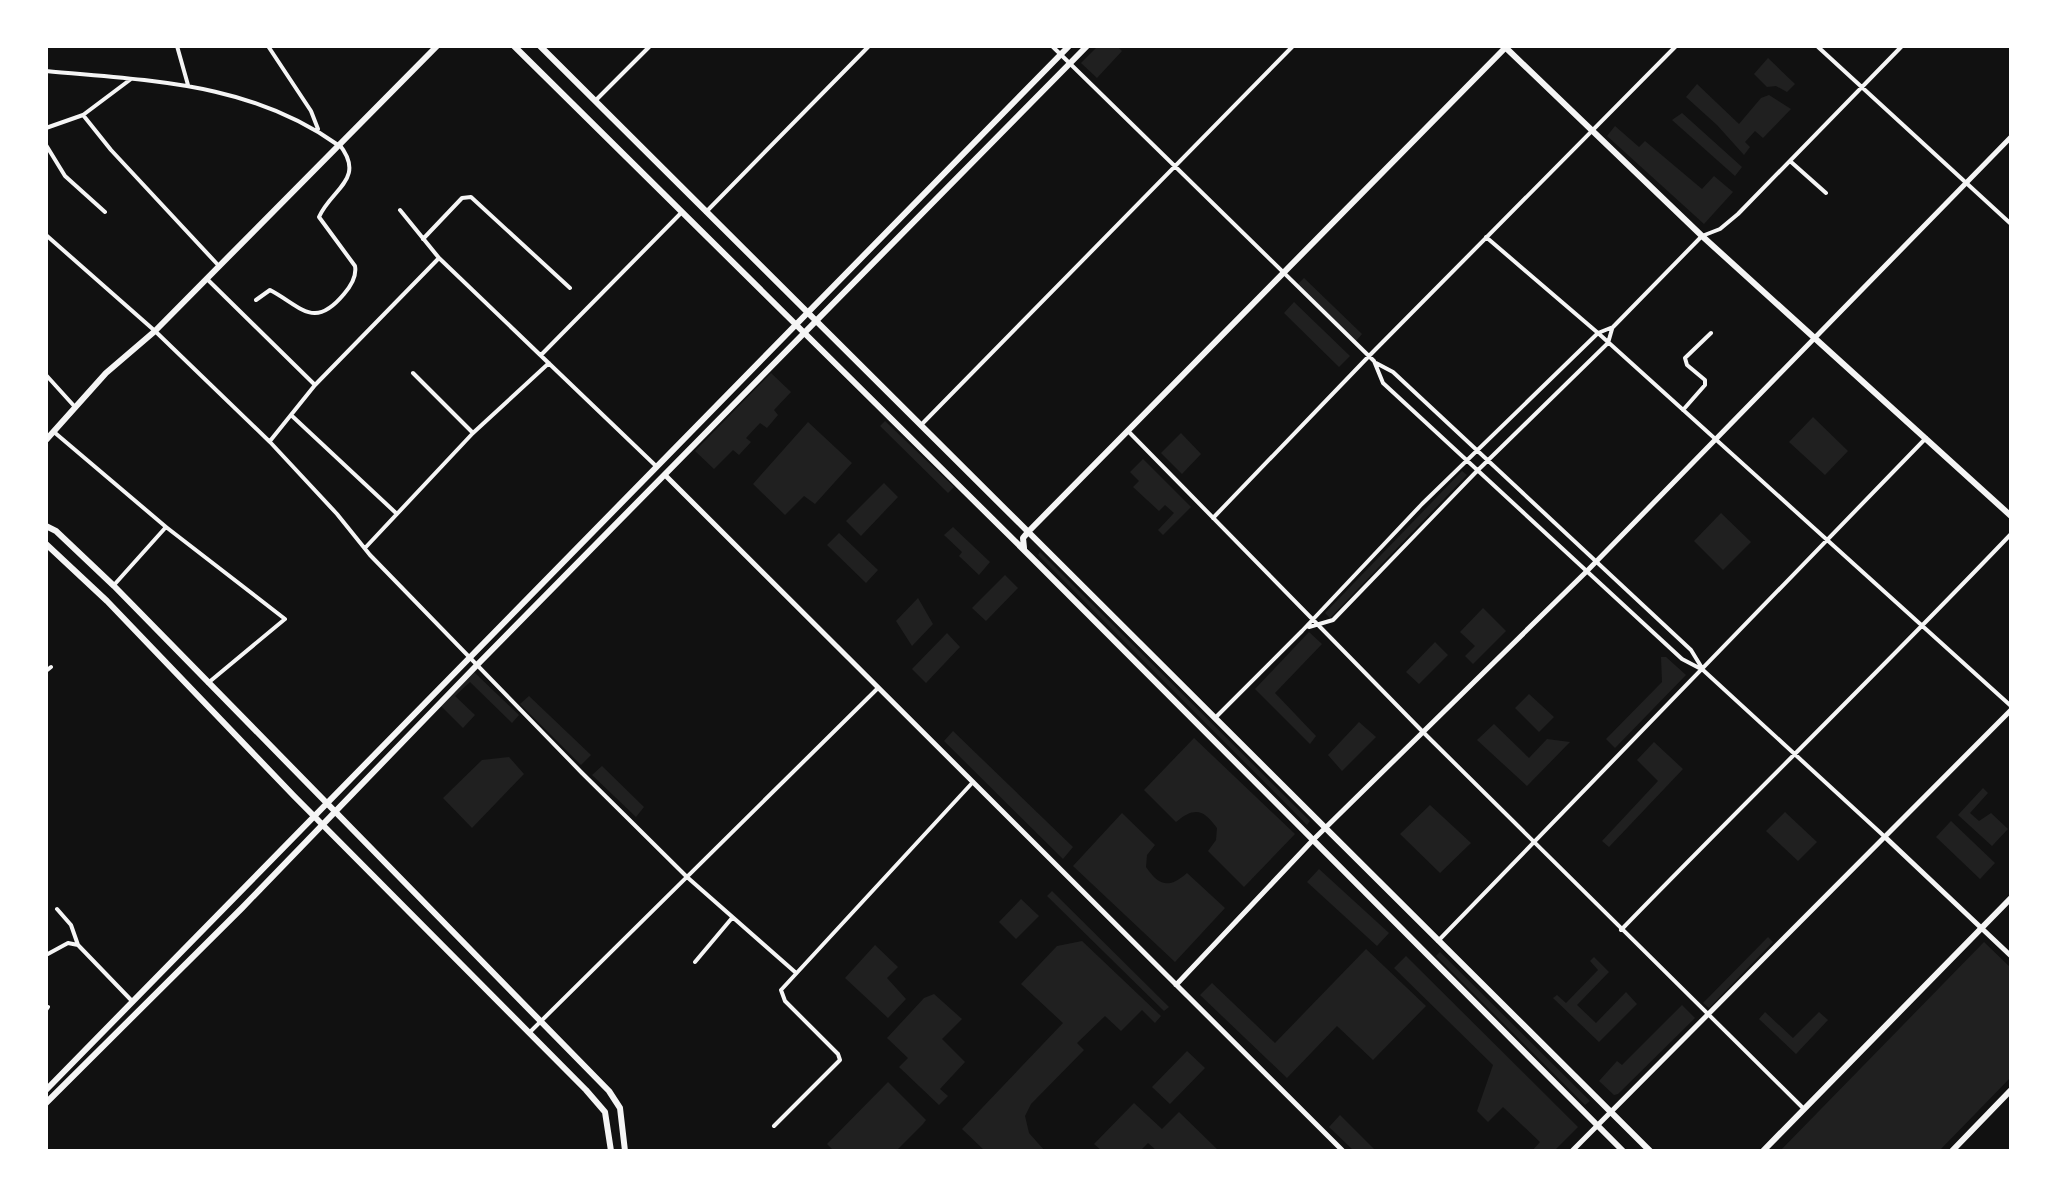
<svg xmlns="http://www.w3.org/2000/svg" width="2057" height="1197" viewBox="0 0 2057 1197" font-family="'PT Serif',serif">
	<style>
		.green { fill: #202020 }
		.lines { fill: none; stroke-linecap: round; stroke-linejoin: round }
		.minor { stroke: #f5f5f5; stroke-width: 4 }
		.tertiary { stroke: #f5f5f5; stroke-width: 5 }
		.secondary { stroke: #f5f5f5; stroke-width: 6 }
		.primary { stroke: #f5f5f5; stroke-width: 6 }
	</style>
	<rect width="100%" height="100%" fill="#111"/>
	<path class="green" d="M1098,46H1117L1122,51L1097,78L1081,63Z
		M1768,58L1795,84L1787,92L1776,86L1767,87L1754,74Z
		M1697,84L1739,124L1761,98L1769,95L1791,109L1763,138L1755,131L1745,142L1750,147L1744,155L1717,125L1686,97Z
		M1682,113L1742,167L1735,176L1672,120Z
		M1615,126L1639,147L1645,141L1702,189L1714,176L1733,192L1704,224L1607,136Z
		M1304,278L1362,334L1356,341L1297,285Z
		M1294,302L1350,356L1339,367L1284,313Z
		M771,373L791,392L774,410L778,415L767,428L760,423L746,438L751,442L739,455L733,450L714,469L695,451Z
		M1813,417L1848,451L1825,475L1789,442Z
		M885,421L954,487L948,493L880,426Z
		M808,422L852,463L815,504L804,496L785,515L753,484Z
		M1181,433L1201,454L1182,474L1161,453Z
		M1143,459L1191,507L1163,535L1158,530L1174,513L1165,505L1159,511L1133,487L1139,481L1130,472Z
		M1462,471L1467,475L1330,618L1325,613Z
		M884,483L898,497L861,536L846,521Z
		M1721,513L1751,542L1723,570L1694,541Z
		M953,527L990,562L979,575L959,556L962,552L944,535Z
		M839,533L878,570L866,583L827,545Z
		M1040,552L1310,821L1307,825L1038,555Z
		M1005,575L1018,588L986,621L972,608Z
		M918,598L933,624L912,646L896,621Z
		M1483,608L1506,631L1473,664L1465,656L1475,646L1460,632Z
		M1309,632L1322,644L1275,693L1316,736L1310,744L1255,689Z
		M947,633L960,647L926,683L912,669Z
		M1435,642L1448,655L1419,684L1406,672Z
		M1661,657H1666L1686,675L1615,748L1606,739L1662,682Z
		M474,672L519,715L512,723L470,682L455,696L475,715L463,728L441,706Z
		M1529,694L1554,717L1539,732L1515,708Z
		M529,696L591,755L581,765L520,704Z
		M1359,722L1376,737L1342,771L1328,755Z
		M1494,724L1529,758L1547,739L1570,742L1527,786L1477,740Z
		M953,731L1073,847L1063,859L944,741Z
		M1194,738L1295,834L1244,887L1208,851L1216,840L1217,828C1204,810 1195,806 1176,822L1144,790Z
		M1654,742L1683,769L1609,847L1602,841L1658,781L1637,760Z
		M509,757L524,774L472,828L443,798L482,760Z
		M602,766L644,807L636,817L592,775Z
		M1983,788L1988,793L1970,813L1979,821L1991,813L2008,829L1992,846L1958,815Z
		M1430,805L1471,843L1440,873L1400,834Z
		M1785,812L1817,842L1798,861L1766,831Z
		M1122,813L1155,845L1147,855L1146,867C1159,886 1169,889 1187,873L1225,908L1175,962L1073,866Z
		M1951,821L1995,863L1980,879L1936,837Z
		M1319,869L1389,933L1377,946L1307,882Z
		M1052,891L1169,1007L1164,1011L1047,896Z
		M1021,899L1039,916L1016,939L999,922Z
		M1768,937L1773,942L1709,1008L1703,1003Z
		M1082,941L1161,1016L1155,1023L1142,1010L1121,1031L1105,1016L1077,1043L1084,1050L1031,1104L1025,1116L1029,1133L1045,1151H985L962,1129L1063,1023L1021,984L1057,946Z
		M1984,942L2011,968V1077L1939,1151H1780Z
		M875,945L898,967L887,978L906,999L888,1018L845,978Z
		M1366,949L1426,1006L1373,1060L1337,1026L1287,1078L1200,995L1212,983L1275,1043Z
		M1440,952L1590,1101L1585,1105L1436,956Z
		M1406,956L1578,1127L1554,1151H1532L1540,1142L1503,1107L1488,1122L1477,1111L1493,1065L1394,968Z
		M1594,957L1609,972L1577,1005L1596,1023L1626,992L1637,1004L1599,1042L1553,998L1557,995L1566,1003L1598,970L1590,961Z
		M934,994L962,1019L942,1039L965,1062L940,1089L948,1096L939,1105L899,1067L908,1058L887,1038L924,998Z
		M1682,1005L1695,1018L1618,1094L1614,1095L1599,1081L1617,1061L1622,1065Z
		M1765,1012L1793,1038L1819,1012L1828,1020L1796,1054L1759,1019Z
		M1187,1051L1205,1068L1170,1104L1152,1087Z
		M888,1082L926,1120L923,1124L896,1151H834L827,1144Z
		M1134,1103L1162,1129L1179,1112L1219,1151H1157L1148,1143L1140,1151H1102L1094,1144Z
		M1340,1115L1376,1151H1354L1329,1127Z"/>
	<g class="lines">
		<path class="minor" d="M177,46L188,85
			M268,46L311,111L318,129
			M1052,46L1374,361L1383,383L1682,659L1703,670L1885,837
			M1817,46L2011,224
			M46,71C151,81 249,82 338,145
			M595,101L650,46
			M83,115L111,150L219,266
			M46,128L83,115L131,79
			M46,145L65,176L105,212
			M1790,161L1826,193
			M400,210L439,258L656,466
			M706,212L869,46
			M46,235L155,331L270,442L337,514L370,555L582,773L687,877L795,972
			M1486,237L1598,333L2011,706
			M423,239L462,198L471,197L570,288
			M207,279L315,385
			M256,300L270,290C302,307 314,330 344,294C351,286 357,277 355,266L319,217C331,189 367,179 339,144
			M541,355L682,212
			M1376,363L1393,372L1691,650L1702,668
			M413,373L473,433
			M46,375L75,407
			M1683,410L1705,385V380L1687,365L1685,358L1711,333
			M291,415L397,514
			M921,425L1293,46
			M1128,431L1423,732L1804,1109
			M54,432L166,527L285,619L208,683
			M270,441L315,385L439,258
			M1213,518L1369,356L1676,46
			M365,548L473,433L549,363
			M114,585L166,527
			M1309,627L1333,620L1476,472L1608,343L1612,329
			M46,671L51,667
			M1215,718L1302,631L1422,504L1598,333L1613,327L1702,236L1720,229L1738,214L1902,46
			M57,909L71,925L78,945
			M1621,930C1750,797 1883,668 2011,534
			M1438,941L1926,438
			M46,955L68,943L78,945L132,1001
			M695,962L732,918
			M46,1010L48,1007
			M530,1032L878,688
			M774,1126L840,1060L838,1054L785,1001L781,990L973,782"/>
		<path class="tertiary" d="M665,475L1343,1151
			M1885,837L2011,956
			M1176,985L1313,840L1586,572L2011,137
			M1572,1151L2011,710"/>
		<path class="secondary" d="M514,46L1030,556L1623,1151
			M540,46L1650,1151
			M46,440L106,373L155,331L437,46
			M46,526L56,531L114,586L609,1091L620,1108L625,1151
			M46,544L107,601L294,796L586,1090L605,1112L611,1151
			M1024,548L1023,538L1028,532L1507,46
			M1952,1151L2011,1090"/>
		<path class="primary" d="M1504,46L1702,236L2011,516
			M46,1090L1069,46
			M46,1103L242,908L477,665L1087,46
			M1763,1151L2011,898"/>
	</g>
	<rect width="2057" height="1197" fill="none" stroke="#ffffff" stroke-width="96"/>
</svg>
